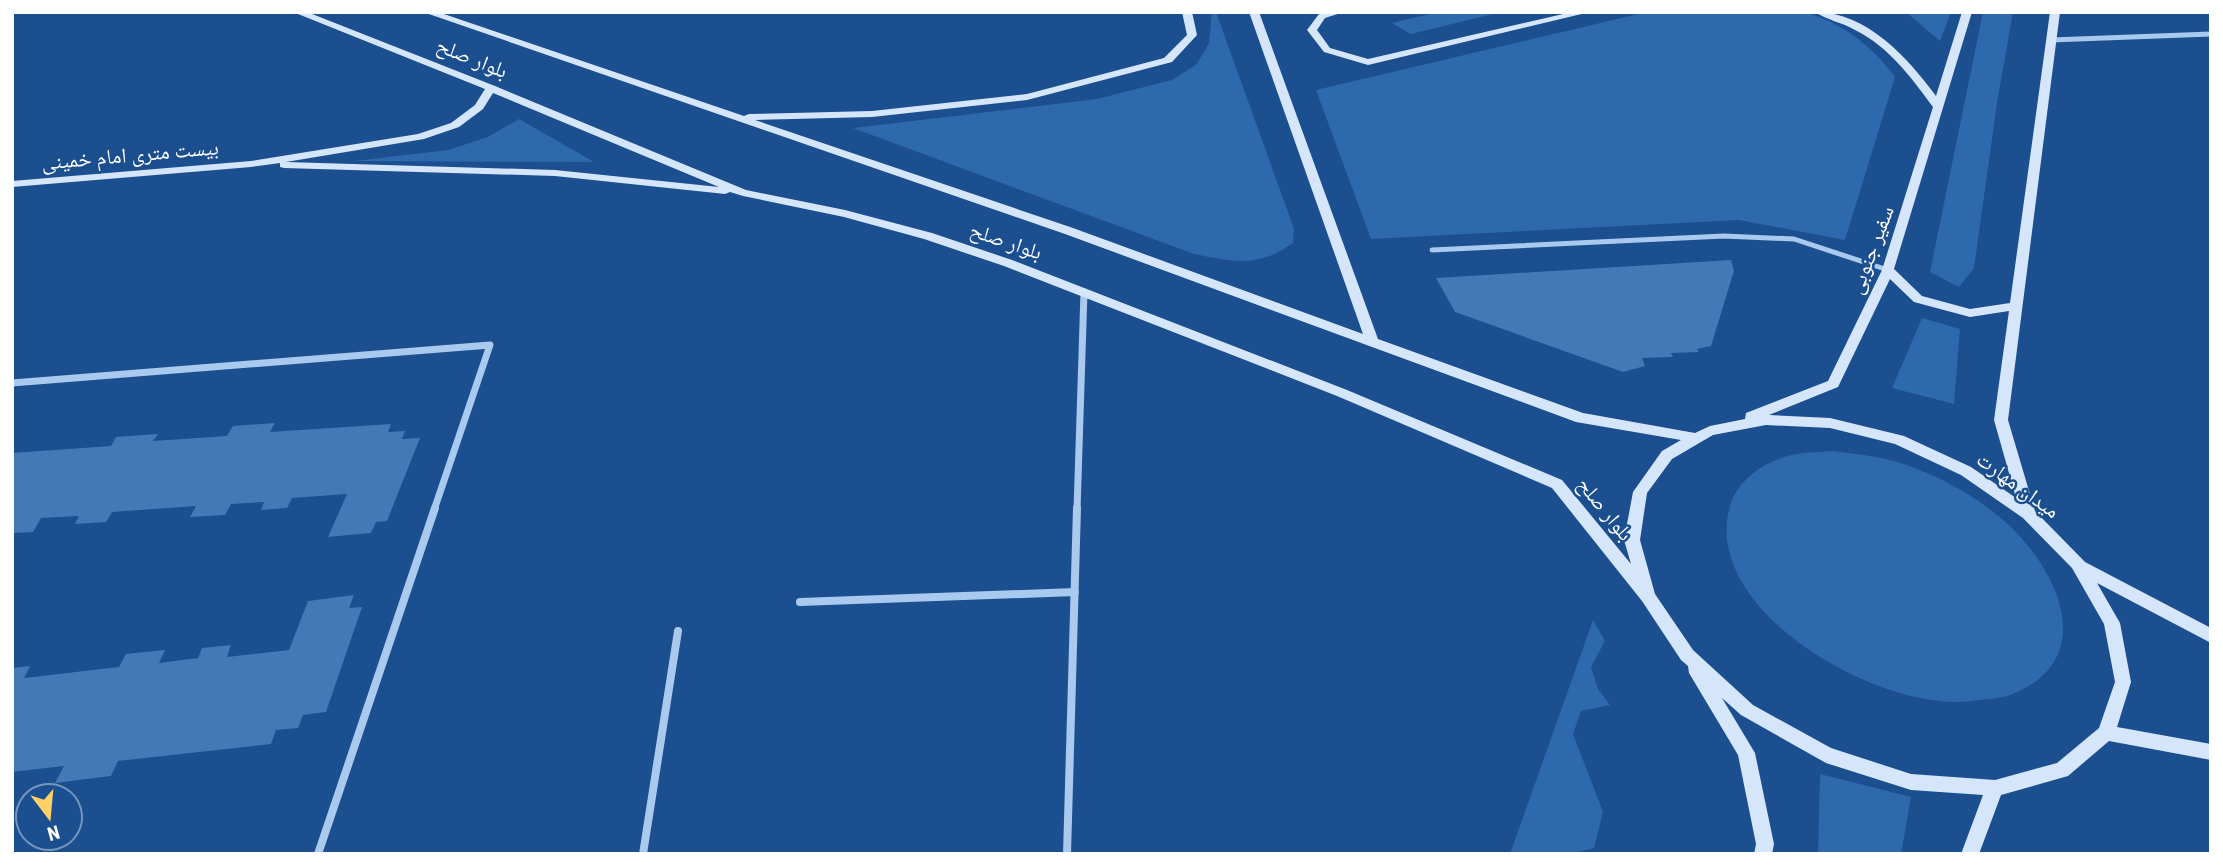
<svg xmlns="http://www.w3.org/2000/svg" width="2223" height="866" viewBox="0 0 2223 866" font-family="'Roboto Condensed','Noto Naskh Arabic',sans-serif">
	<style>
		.green { fill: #2e69ad }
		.building { fill: #4478b7 }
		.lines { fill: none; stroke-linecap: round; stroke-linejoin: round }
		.lane { stroke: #a9c9ee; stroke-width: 5 }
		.street-far2 { stroke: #a9c9ee; stroke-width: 5 }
		.street-far1 { stroke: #a9c9ee; stroke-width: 7 }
		.street { stroke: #a9c9ee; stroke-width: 8 }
		.secondary { fill: #d6e6fa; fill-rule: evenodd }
		.labels { text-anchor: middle; stroke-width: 5; stroke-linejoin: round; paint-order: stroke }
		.street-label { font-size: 21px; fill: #fff; stroke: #1b4f8f }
	</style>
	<rect width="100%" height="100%" fill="#1b4f8f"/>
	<path class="green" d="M1212,12H1216L1294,229L1293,243C1258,268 1234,262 1194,254L853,128L1097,99L1172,80L1197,64L1209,43Z
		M1438,12H1501L1411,34L1392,23Z
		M1647,12H1802C1841,21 1872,46 1895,77L1845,240L1739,220L1371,239L1316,90Z
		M1906,12H1951L1940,41Z
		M1983,12H2013L1997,103L1974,268L1959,287L1930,272Z
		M519,119L594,162L355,161L448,150L488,137Z
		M1922,318L1960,329L1954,404L1892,388Z
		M1834,451C1851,454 1870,455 1886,459C1922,468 1961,487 1991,510C2049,553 2108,654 2013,694C2001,699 1984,699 1971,701C1882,713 1699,611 1730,506C1738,479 1765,461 1792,455C1805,452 1820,452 1834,451Z
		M1593,620L1605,641L1591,667L1598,689L1610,705L1581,711L1573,734L1603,812L1594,848L1570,854H1510Z
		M1820,774L1911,797L1901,854H1818Z"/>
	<path class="building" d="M1731,260L1734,271L1711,346L1697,349L1699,352L1671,353L1673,357L1642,358L1645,366L1623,372L1455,312L1436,278Z
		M275,423L270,432L391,424L388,432L405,431L402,439L420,438L387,521L376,522L371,533L328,537L347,494L292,498L287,508L261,510L264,502L231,504L225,515L190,517L196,506L112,512L106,522L75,524L79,516L41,518L33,532L12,533V453L111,446L116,437L158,434L153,441L227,436L233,426Z
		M354,595L349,608L362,607L326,712L303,715L298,728L276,730L271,744L118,761L111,776L55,783L64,766L12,772V668L30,666L24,678L119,667L126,654L165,650L159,663L198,658L202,648L231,645L227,657L289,650L308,601Z"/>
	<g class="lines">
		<path class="lane" d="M1432,250L1724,236L1794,239L1888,270"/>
		<path class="street-far2" d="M2051,40L2211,34"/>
		<path class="street-far1" d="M12,383L490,345L434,510
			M1077,510L1084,292"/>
		<path class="street" d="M800,602L1075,592
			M318,854L435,508
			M643,854L678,631
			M1067,854L1077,508"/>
		<path class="secondary" d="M293,12H307L495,86L746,190L845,210L932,233L1012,260L1347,390L1562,480L1631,564L1624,540L1633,492L1662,451L1681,440L1576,422L1065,234L423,12H438L744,116L749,114L872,111L1027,94L1164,58L1187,35L1182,12H1192L1197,35L1172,62L1027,100L872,117L755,120L1073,228L1363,334L1249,12H1259L1378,339L1583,413L1695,433L1710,426L1745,419L1746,413L1828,381L1882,270L1933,107C1911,77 1889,47 1855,30C1843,23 1827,20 1815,12C1867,12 1908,58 1936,96L1962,12H1972L1894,269L1922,296L1970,309L2010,303L2050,12H2060L2008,420L2035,511L2085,562L2211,628V643L2097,583L2120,623L2131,682L2117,727L2211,744V760L2109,741L2068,776L2001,795L1979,854H1961L1983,795L1911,790L1826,763L1741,715L1722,698L1755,753L1774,844L1772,854H1754L1756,844L1738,755L1689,673L1688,666L1681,660L1642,601L1552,488L1337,396L1004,266L924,239L844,217L743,196L730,192L725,194L555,176L284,168L280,167V163L251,167L12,187V181L251,161L418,134L451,123L475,105L485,89ZM493,93L719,187L555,170L286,162L424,139L459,127L483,109ZM1890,279L1914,302L1970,317L2009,311L1994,420L2016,498L1971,467L1904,436L1830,418L1769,415L1838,387ZM1766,425L1830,428L1895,444L1961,475L2023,518L2072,568L2104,624L2115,682L2099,728L2057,763L1995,780L1911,774L1831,748L1753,705L1693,650L1655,594L1640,540L1647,493L1672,459L1701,442L1713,435Z
			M1326,12H1344L1325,18L1317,30L1330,48L1368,59L1572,12H1590L1368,65L1324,52L1307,30L1319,14Z"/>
	</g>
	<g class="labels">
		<g class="street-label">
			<text transform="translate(472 58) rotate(22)" y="7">بلوار صلح</text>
			<text transform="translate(130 155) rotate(-5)" y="7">بیست متری امام خمینی</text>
			<text transform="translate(1006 241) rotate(19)" y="7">بلوار صلح</text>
			<text transform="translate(1871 250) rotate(-69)" y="7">سفیر جنوبی</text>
			<text transform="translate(2018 485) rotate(36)" y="7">میدان مهارت</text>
			<text transform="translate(1605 509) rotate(51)" y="7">بلوار صلح</text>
		</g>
	</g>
	<rect width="2223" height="866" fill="none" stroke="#ffffff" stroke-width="28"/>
	<g transform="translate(49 817) rotate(164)"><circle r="33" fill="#1b4f8f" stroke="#7695bc" stroke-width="2"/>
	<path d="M0-5L12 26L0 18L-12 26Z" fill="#ffd166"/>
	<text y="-10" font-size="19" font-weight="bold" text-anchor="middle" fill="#ffffff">N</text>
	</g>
</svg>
